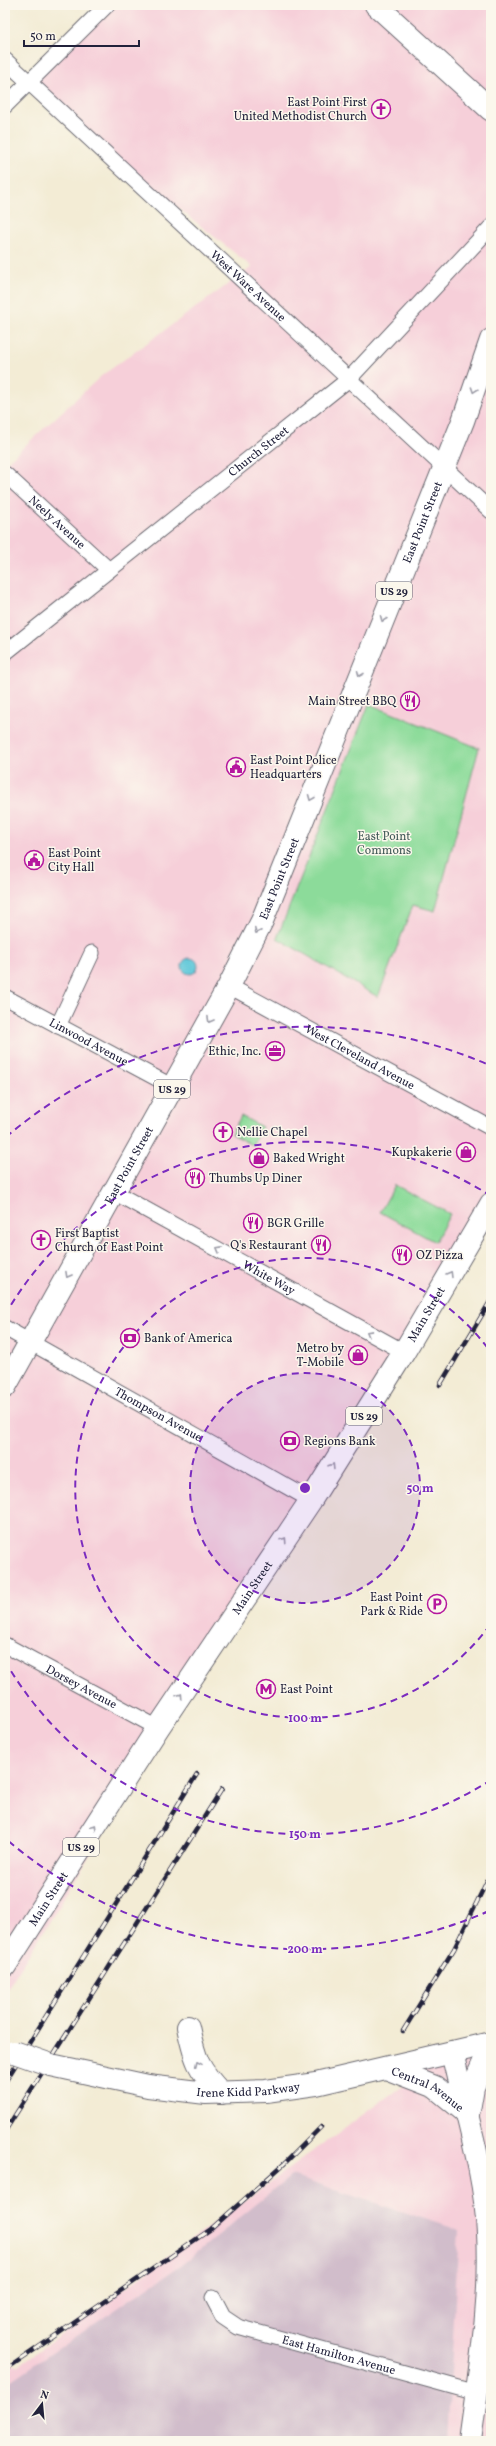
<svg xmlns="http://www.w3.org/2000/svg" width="496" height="2446" viewBox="0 0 496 2446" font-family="Vollkorn,serif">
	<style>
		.built { fill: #f6cfd9 }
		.industrial { fill: #d1bdcb }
		.green { fill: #8cdb9a; stroke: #577e6a }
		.water { fill: #5dc7d9; stroke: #40748a }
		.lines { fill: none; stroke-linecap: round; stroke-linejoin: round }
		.street-casing { stroke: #6b6971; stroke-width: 17 }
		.secondary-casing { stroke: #6b6971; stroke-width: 24 }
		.primary-casing { stroke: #6b6971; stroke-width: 24 }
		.street { stroke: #fff; stroke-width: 15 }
		.secondary { stroke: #fff; stroke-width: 22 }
		.primary { stroke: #fff; stroke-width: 22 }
		.rail-casing { stroke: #22223b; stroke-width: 4.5 }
		.rail { stroke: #fbf7ec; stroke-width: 3; stroke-dasharray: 9; stroke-linecap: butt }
		.secondary-bridge-casing { stroke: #6b6971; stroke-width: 24; stroke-linecap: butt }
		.secondary-bridge { stroke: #fff; stroke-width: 22 }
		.oneway { stroke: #9c9ca7 }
		.ring { fill: none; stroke: #7b2cbf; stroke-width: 2; stroke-dasharray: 7 5 }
		.labels { text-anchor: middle; stroke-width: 3; stroke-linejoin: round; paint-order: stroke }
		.shield { fill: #fbf7ec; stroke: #636270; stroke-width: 1 }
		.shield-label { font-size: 11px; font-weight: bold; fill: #22223b }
		.poi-label { font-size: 12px; fill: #22223b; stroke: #fbf7ec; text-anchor: start }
		.street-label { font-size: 12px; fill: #22223b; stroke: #fbf7ec }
		.park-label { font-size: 12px; fill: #425a58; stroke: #fbf7ec }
		.centre { fill: #7b2cbf; stroke: #fbf7ec; stroke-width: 2 }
		.ring-label { font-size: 12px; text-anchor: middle; font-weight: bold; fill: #7b2cbf; stroke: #fbf7ec; stroke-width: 3; stroke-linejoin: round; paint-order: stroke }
	</style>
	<rect width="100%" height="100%" fill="#fbf7ec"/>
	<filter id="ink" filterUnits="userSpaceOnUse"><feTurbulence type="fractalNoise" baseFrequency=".025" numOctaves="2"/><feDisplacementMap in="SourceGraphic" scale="8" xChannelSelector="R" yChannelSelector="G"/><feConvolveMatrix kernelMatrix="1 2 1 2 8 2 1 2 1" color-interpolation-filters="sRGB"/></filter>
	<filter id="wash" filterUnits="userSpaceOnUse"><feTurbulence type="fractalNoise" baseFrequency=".012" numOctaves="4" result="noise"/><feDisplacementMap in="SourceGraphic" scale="16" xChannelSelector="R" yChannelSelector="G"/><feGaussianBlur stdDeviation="0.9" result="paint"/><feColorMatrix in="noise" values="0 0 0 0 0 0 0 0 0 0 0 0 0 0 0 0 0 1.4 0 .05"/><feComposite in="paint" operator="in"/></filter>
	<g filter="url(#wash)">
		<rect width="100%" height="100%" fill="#f3ecd5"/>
		<path class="built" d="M113,5H491V1204L345,1432L48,1924L5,1992V464L100,377L252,267L26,86Z
			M491,2038V2441H5V2362L18,2366L453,2049Z"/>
		<path class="industrial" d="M291,2176L459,2230L447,2441H5V2385L184,2263Z"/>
		<path class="green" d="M369,704L479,748L435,911L413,905L378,997L277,938Z
			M241,1116L262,1127L252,1145L231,1134Z
			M395,1185L450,1214L435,1242L380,1212Z"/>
		<path class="water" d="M182 966a8 8 0 1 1 16 0a8 8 0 1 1-16 0Z"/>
	</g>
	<g filter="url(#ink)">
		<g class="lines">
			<defs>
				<g id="street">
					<path id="s1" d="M5,60L491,511"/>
					<path d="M5,106L107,5"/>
					<path id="s2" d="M5,474L109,570"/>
					<path id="s3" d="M5,653L349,379L491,227"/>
					<path id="s4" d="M229,986L491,1128"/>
					<path id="s5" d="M5,997L173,1087"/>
					<path d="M58,1026L92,953"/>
					<path id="s6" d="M114,1192L404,1352"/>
					<path id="s7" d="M5,1328L311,1500"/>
					<path id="s8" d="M5,1645L158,1728"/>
					<path id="s9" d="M213,2298L223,2317L238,2327L477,2393"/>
				</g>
				<g id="secondary">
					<path d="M376,5L491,110"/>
					<path d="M188,2027C195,2060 198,2069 221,2093"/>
					<path d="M452,2052C465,2112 485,2172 488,2233C492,2302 479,2373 470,2441"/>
					<path id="s10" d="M51,2065L148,2086L206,2093L266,2091L316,2084L491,2043"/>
					<path id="s11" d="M386,2068L435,2087L468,2114"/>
					<path d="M469,2110L473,2087L491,2046"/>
				</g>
				<g id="primary">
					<path id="s12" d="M5,1387L229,986L262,921L463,421L491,340"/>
					<path id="s13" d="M5,1966L158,1728L311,1500L404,1352L491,1204"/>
				</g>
			</defs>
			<use href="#street" class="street-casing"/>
			<use href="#secondary" class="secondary-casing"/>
			<use href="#primary" class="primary-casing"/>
			<use href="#street" class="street"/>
			<use href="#secondary" class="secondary"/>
			<use href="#primary" class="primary"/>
			<defs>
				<path id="rail" d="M440,1385L491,1300
					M403,2031L454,1949L491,1873
					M5,2082L197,1774
					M5,2131L222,1789
					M5,2370L211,2229L285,2163L321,2127"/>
			</defs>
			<use href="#rail" class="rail-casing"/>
			<use href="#rail" class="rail"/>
			<defs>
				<path id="secondary-bridge" d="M14,2052L51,2065"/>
			</defs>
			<use href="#secondary-bridge" class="secondary-bridge-casing"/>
			<use href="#secondary-bridge" class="secondary-bridge"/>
		</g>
		<defs><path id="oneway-chevron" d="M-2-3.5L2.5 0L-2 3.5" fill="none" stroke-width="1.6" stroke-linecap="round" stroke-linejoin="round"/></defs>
		<g class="oneway">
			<use href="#oneway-chevron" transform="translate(474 390) rotate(109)"/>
			<use href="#oneway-chevron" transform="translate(383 619) rotate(112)"/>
			<use href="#oneway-chevron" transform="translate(360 674) rotate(112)"/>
			<use href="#oneway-chevron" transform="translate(311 798) rotate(112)"/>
			<use href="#oneway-chevron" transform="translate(257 931) rotate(117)"/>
			<use href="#oneway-chevron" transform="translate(210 1020) rotate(119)"/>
			<use href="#oneway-chevron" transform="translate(219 1249) rotate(-151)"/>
			<use href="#oneway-chevron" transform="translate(450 1274) rotate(-59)"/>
			<use href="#oneway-chevron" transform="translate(68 1275) rotate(119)"/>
			<use href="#oneway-chevron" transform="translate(369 1333) rotate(-151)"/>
			<use href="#oneway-chevron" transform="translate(332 1466) rotate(-58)"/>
			<use href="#oneway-chevron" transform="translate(284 1540) rotate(-56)"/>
			<use href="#oneway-chevron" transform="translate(180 1696) rotate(-56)"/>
			<use href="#oneway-chevron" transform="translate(94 1827) rotate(-57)"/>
			<use href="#oneway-chevron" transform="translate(198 2064) rotate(-114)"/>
		</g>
	</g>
	<circle cx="305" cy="1488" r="115" fill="#7b2cbf" fill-opacity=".12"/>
	<g class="ring">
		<circle cx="305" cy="1488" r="115"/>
		<path d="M490 1625A230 230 0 1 1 490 1351"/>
		<path d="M491 1780A346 346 0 0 1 5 1661M5 1315A346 346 0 0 1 491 1196"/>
		<path d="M489 1911A461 461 0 0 1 6 1839M6 1137A461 461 0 0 1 489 1065"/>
	</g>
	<defs>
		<symbol id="church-ring" viewBox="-11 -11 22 22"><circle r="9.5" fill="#fbf7ec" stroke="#b5179e" stroke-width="1.5"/><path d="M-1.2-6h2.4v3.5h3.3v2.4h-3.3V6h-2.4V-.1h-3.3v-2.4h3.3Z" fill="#b5179e"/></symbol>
		<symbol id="restaurant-ring" viewBox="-11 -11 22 22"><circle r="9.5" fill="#fbf7ec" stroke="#b5179e" stroke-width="1.5"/><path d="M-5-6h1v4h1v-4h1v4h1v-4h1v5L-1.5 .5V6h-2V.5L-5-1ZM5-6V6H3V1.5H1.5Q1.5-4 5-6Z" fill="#b5179e"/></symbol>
		<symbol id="civic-ring" viewBox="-11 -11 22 22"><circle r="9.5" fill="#fbf7ec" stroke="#b5179e" stroke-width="1.5"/><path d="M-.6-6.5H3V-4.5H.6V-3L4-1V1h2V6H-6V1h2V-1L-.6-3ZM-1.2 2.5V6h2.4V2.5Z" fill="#b5179e"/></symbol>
		<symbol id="office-ring" viewBox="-11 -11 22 22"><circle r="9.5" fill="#fbf7ec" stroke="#b5179e" stroke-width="1.5"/><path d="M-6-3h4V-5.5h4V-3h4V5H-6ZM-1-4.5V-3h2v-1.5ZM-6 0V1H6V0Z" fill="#b5179e"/></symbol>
		<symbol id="shop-ring" viewBox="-11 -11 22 22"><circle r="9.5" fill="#fbf7ec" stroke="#b5179e" stroke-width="1.5"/><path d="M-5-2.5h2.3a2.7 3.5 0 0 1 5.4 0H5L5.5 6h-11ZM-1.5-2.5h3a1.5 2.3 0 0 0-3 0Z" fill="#b5179e"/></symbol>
		<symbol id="bank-ring" viewBox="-11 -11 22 22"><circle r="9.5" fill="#fbf7ec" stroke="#b5179e" stroke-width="1.5"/><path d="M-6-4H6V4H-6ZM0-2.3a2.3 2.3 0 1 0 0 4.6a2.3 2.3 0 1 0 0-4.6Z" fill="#b5179e"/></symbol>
		<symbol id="parking-ring" viewBox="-11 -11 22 22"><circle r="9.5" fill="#fbf7ec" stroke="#b5179e" stroke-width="1.5"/><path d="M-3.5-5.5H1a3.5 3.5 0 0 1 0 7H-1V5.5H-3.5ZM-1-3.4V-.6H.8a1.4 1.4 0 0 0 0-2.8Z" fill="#b5179e"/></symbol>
		<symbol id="metro-ring" viewBox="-11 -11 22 22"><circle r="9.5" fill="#fbf7ec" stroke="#b5179e" stroke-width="1.5"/><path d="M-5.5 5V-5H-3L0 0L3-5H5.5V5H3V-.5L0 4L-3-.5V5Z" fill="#b5179e"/></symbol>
	</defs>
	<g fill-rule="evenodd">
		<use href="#church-ring" x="370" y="98" width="22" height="22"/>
		<use href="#restaurant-ring" x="399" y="690" width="22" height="22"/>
		<use href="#civic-ring" x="225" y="756" width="22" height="22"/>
		<use href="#civic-ring" x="23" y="849" width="22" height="22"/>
		<use href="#office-ring" x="264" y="1040" width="22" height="22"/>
		<use href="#church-ring" x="212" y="1121" width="22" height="22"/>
		<use href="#shop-ring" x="455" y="1141" width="22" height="22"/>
		<use href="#shop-ring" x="248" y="1147" width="22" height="22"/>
		<use href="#restaurant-ring" x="184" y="1167" width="22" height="22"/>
		<use href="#restaurant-ring" x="242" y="1212" width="22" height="22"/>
		<use href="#church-ring" x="30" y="1229" width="22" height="22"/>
		<use href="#restaurant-ring" x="310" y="1234" width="22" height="22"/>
		<use href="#restaurant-ring" x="391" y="1244" width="22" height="22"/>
		<use href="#bank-ring" x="119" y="1327" width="22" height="22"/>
		<use href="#shop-ring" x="347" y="1344" width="22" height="22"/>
		<use href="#bank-ring" x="279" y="1430" width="22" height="22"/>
		<use href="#parking-ring" x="426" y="1593" width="22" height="22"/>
		<use href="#metro-ring" x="255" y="1678" width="22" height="22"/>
	</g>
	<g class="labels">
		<g class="shield">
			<rect x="376" y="582" width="36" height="18" rx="3"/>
			<rect x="154" y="1080" width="36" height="18" rx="3"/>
			<rect x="346" y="1407" width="36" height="18" rx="3"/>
			<rect x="63" y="1838" width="36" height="18" rx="3"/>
		</g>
		<g class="shield-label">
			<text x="394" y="595">US 29</text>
			<text x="172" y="1093">US 29</text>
			<text x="364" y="1420">US 29</text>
			<text x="81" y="1851">US 29</text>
		</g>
		<g class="poi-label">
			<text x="367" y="106" text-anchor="end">East Point First<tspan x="367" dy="14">United Methodist Church</tspan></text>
			<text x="396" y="705" text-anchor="end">Main Street BBQ</text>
			<text x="250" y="764">East Point Police<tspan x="250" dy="14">Headquarters</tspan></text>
			<text x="48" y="857">East Point<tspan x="48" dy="14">City Hall</tspan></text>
			<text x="261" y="1055" text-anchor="end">Ethic, Inc.</text>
			<text x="237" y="1136">Nellie Chapel</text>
			<text x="452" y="1156" text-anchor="end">Kupkakerie</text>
			<text x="273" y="1162">Baked Wright</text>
			<text x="209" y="1182">Thumbs Up Diner</text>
			<text x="267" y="1227">BGR Grille</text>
			<text x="55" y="1237">First Baptist<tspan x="55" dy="14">Church of East Point</tspan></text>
			<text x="307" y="1249" text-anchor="end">Q's Restaurant</text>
			<text x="416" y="1259">OZ Pizza</text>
			<text x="144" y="1342">Bank of America</text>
			<text x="344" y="1352" text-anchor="end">Metro by<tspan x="344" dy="14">T-Mobile</tspan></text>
			<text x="304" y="1445">Regions Bank</text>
			<text x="423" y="1601" text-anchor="end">East Point<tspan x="423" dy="14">Park &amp; Ride</tspan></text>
			<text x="280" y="1693">East Point</text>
		</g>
		<g class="street-label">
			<text dy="4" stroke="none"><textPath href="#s1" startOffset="332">West Ware Avenue</textPath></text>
			<text dy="4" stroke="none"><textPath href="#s3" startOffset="324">Church Street</textPath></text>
			<text dy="4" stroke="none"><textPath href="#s2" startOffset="71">Neely Avenue</textPath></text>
			<text dy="4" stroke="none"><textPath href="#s12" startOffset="962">East Point Street</textPath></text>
			<text dy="4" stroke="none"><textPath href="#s12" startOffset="578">East Point Street</textPath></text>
			<text dy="4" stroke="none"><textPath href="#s5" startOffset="95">Linwood Avenue</textPath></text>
			<text dy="4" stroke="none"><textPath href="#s4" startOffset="149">West Cleveland Avenue</textPath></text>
			<text dy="4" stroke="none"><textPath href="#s12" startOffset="254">East Point Street</textPath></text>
			<text dy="4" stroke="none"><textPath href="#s6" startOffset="177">White Way</textPath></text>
			<text dy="4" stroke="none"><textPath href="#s13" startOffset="776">Main Street</textPath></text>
			<text dy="4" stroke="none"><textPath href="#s7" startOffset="176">Thompson Avenue</textPath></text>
			<text dy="4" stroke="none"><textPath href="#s13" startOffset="452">Main Street</textPath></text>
			<text dy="4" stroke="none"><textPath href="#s8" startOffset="87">Dorsey Avenue</textPath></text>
			<text dy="4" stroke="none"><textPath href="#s13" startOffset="80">Main Street</textPath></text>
			<text dy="4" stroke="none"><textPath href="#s10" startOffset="200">Irene Kidd Parkway</textPath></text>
			<text dy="4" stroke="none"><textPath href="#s11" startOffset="47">Central Avenue</textPath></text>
			<text dy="4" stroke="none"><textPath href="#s9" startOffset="144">East Hamilton Avenue</textPath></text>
		</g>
		<g class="park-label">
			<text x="384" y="840">East Point<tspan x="384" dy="14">Commons</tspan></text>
		</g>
	</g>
	<circle cx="305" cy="1488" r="6" class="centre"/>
	<g class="ring-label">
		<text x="420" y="1492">50 m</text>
		<text x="305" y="1722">100 m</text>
		<text x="305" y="1838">150 m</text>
		<text x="305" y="1953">200 m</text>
	</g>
	<rect width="496" height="2446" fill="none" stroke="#fbf7ec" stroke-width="20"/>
	<g transform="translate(42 2404) rotate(16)" stroke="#fbf7ec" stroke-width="3" paint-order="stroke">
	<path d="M0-3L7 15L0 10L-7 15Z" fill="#22223b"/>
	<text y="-6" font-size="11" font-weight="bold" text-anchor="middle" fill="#22223b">N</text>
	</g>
	<path d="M24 40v6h115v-6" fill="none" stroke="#22223b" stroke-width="2"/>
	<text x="30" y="40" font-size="12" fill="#22223b" stroke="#fbf7ec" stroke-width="3" paint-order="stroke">50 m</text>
</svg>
